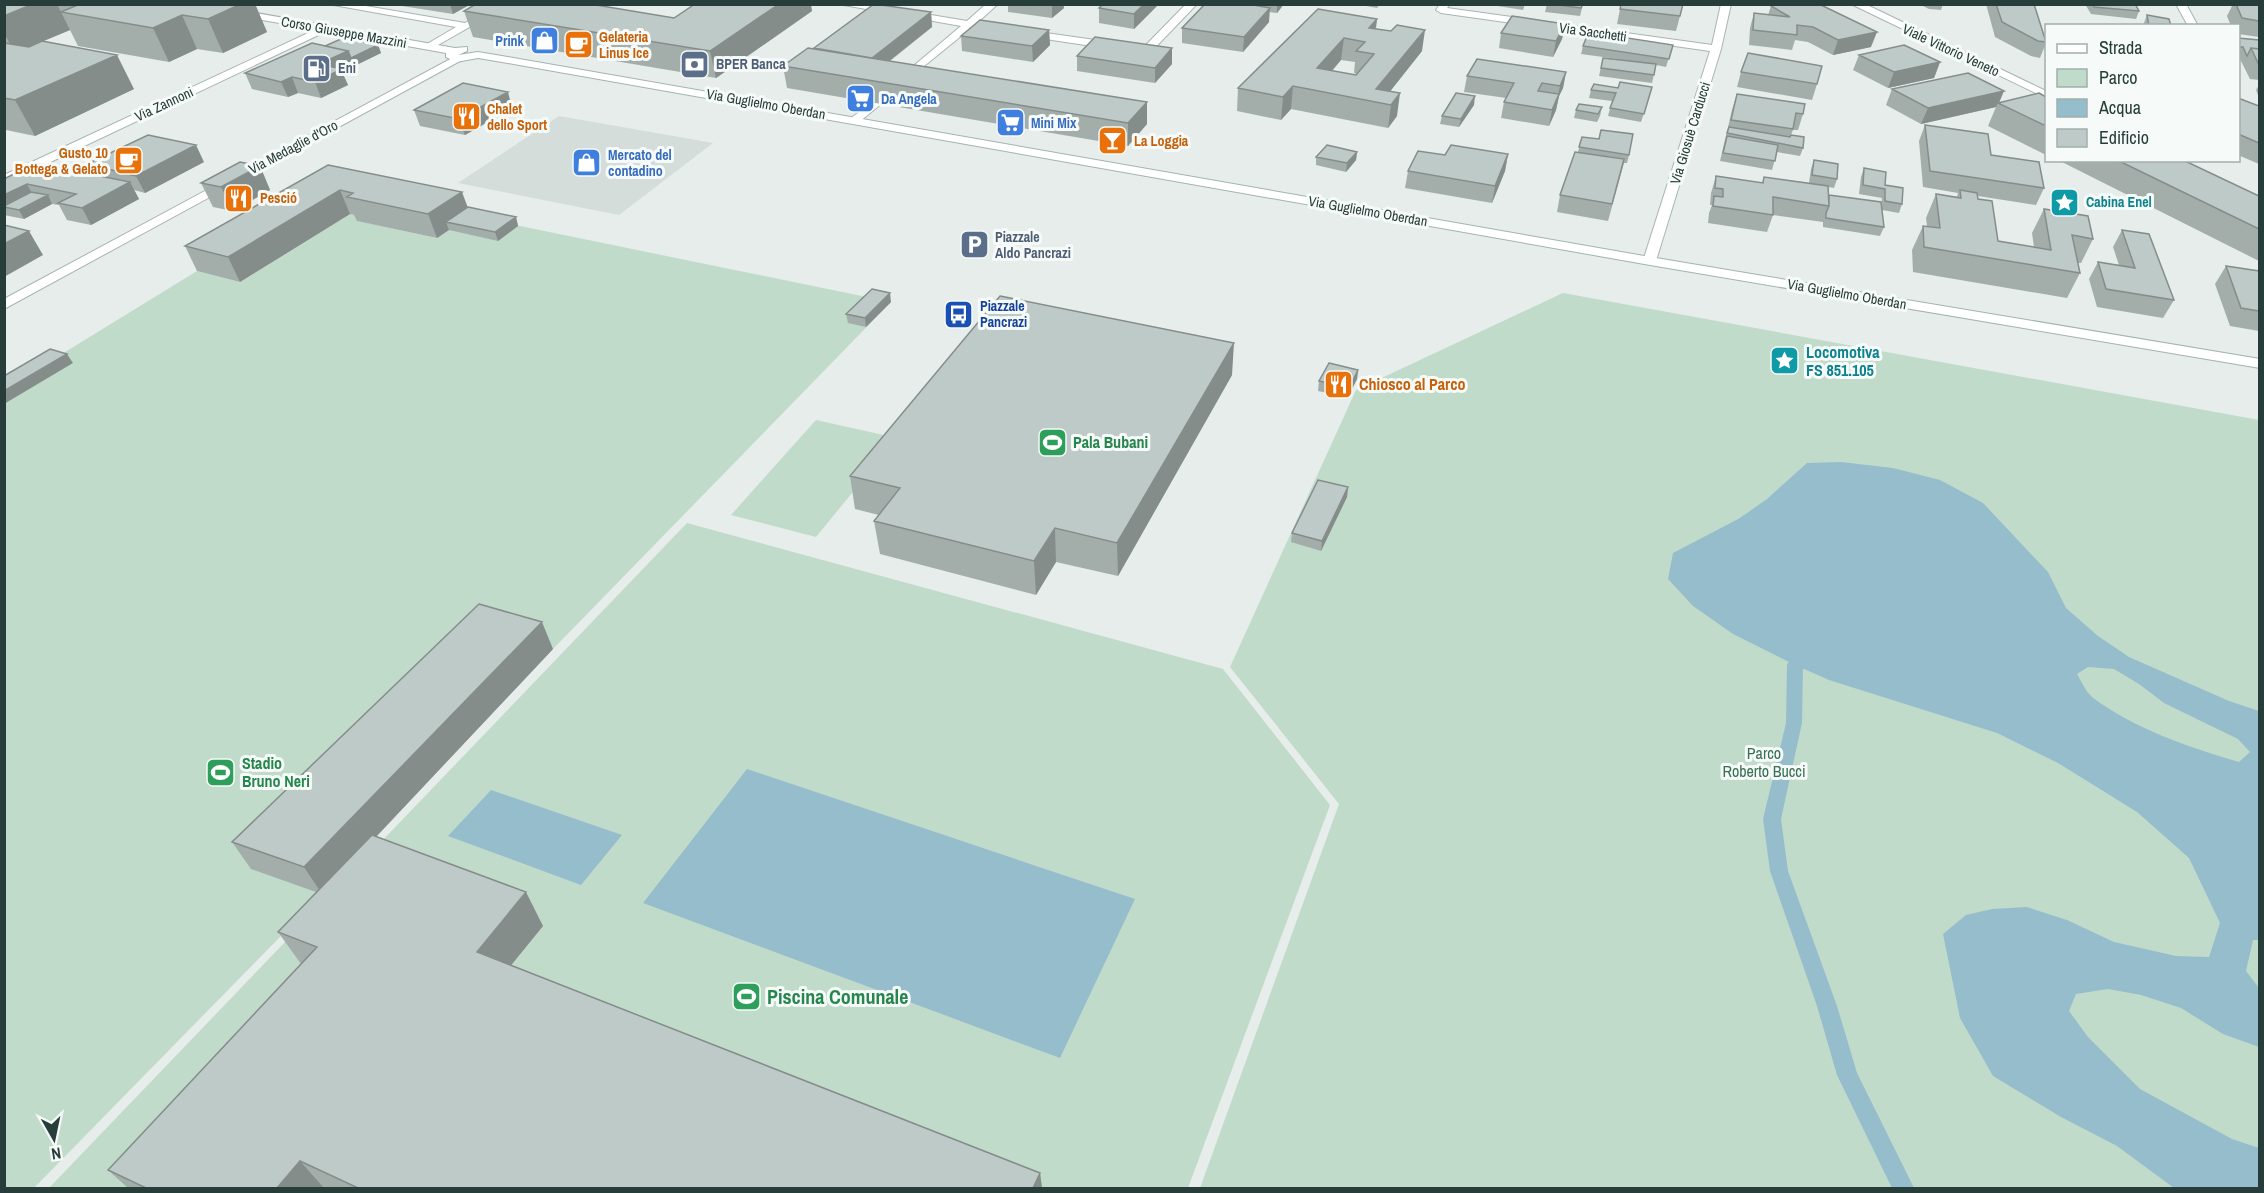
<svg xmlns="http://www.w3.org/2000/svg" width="2264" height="1193" viewBox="0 0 2264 1193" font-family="'Archivo Narrow',sans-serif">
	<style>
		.built { fill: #d4ddd9 }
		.green { fill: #c1dbcb }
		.water { fill: #95bdcb; fill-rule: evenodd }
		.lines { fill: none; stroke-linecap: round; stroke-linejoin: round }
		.stream { fill: #95bdcb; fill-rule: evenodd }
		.street-casing { stroke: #a9b5b1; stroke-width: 2 }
		.secondary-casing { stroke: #a2b4b0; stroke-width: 2 }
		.street { fill: #fff; fill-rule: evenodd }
		.secondary { fill: #fff; fill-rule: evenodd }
		.wall { fill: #a3aeab; fill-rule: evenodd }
		.shaded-wall { fill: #858d8b }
		.building { fill: #becac7; stroke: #858d8b; stroke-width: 1.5; fill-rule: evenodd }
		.labels { text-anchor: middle; stroke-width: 6; stroke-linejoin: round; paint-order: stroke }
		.far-street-label { font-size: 14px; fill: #273d39; stroke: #f6faf8 }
		.far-food-label { font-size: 14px; font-weight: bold; fill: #c56008; stroke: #f6faf8; text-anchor: start }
		.far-shop-label { font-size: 14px; font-weight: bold; fill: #366cbe; stroke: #f6faf8; text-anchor: start }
		.far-service-label { font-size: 14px; font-weight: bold; fill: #4e5e75; stroke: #f6faf8; text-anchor: start }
		.far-culture-label { font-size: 14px; font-weight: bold; fill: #0d838f; stroke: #f6faf8; text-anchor: start }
		.far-transit-label { font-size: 14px; font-weight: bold; fill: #164399; stroke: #f6faf8; text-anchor: start }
		.culture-label { font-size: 16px; font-weight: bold; fill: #0d838f; stroke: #f6faf8; text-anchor: start }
		.food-label { font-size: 16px; font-weight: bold; fill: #c56008; stroke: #f6faf8; text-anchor: start }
		.leisure-label { font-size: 16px; font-weight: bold; fill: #27864d; stroke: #f6faf8; text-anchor: start }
		.park-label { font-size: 16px; fill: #366f52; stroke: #f6faf8 }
		.near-leisure-label { font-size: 20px; font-weight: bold; fill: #27864d; stroke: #f6faf8; text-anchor: start }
	</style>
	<rect width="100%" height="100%" fill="#e6edea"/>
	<path class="built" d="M559,116L713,143L619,215L458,183Z"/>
	<path class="green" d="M350,214L363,217L358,221L437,238L471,216L891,302L553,649L322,894L34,1188H5V389L197,271L240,282Z
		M1563,293L2259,420V1188H1200L1339,804L1230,667L1356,390Z
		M816,420L897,438L816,537L731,515Z
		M687,523L1223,669L1330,805L1188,1188H49Z"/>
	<path class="water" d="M1841,462L1893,468L1940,480L1983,503L2048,572L2066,608L2098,636L2129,657L2229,701L2259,711V940H2253L2246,971L2259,988V1047L2223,1034L2181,1008L2141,995L2108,989L2076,994L2069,1011L2088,1037L2140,1089L2232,1139L2259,1148V1188H2174L2117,1146L2061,1117L1993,1076L1960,1018L1943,934L1966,915L1992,909L2027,907L2067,920L2114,942L2176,956L2209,957L2220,923L2189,858L2137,812L2058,763L1997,733L1829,680L1795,665L1733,634L1693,606L1668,579L1673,553L1740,518L1767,499L1807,463ZM2088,667L2114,669L2139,684L2164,703L2238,739L2250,752L2239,762C2191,748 2132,728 2092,697C2086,692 2081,681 2077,674Z
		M747,769L1135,899L1060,1058L643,903Z
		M491,790L622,835L581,885L448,836Z"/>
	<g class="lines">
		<path class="stream" d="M1795,659L1801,661L1803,665L1802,723L1781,819L1788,871L1837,1006L1857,1073L1914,1188H1892L1837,1075L1817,1006L1770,871L1763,819L1786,723L1787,665L1789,661Z"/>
		<defs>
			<path id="street" d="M328,4H354L465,23L497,4H510L431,49L426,46L427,44L456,27Z
				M838,4H865L967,21L986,4H998L977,23L1003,29L998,32L971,28L902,84L897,81L898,79L961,26Z
				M1186,4H1197L1150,53L1146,54L1025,36L1020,33L1025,30L1144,47Z
				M1440,4H1450L1447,8L1712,45L1721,4H1731L1721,49L1655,264H1645L1643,261L1710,51L1441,13L1436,10Z
				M1851,4H1865L2046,91V98Z
				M2176,4H2186L2198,26H2188Z
				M323,26L328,29L327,31L4,184V175Z
				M456,56L461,59L460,61L4,309V299Z
				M876,100L880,101V105L859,122H851V118Z"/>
			<path id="secondary" d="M239,10L455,48L467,47V51L458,55L478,52L502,56L1650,257L2260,359V368L1650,265L502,62L478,58L456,62L446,57V53L235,15L234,13Z"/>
		</defs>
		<use href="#street" class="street-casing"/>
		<use href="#secondary" class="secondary-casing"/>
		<use href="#street" class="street"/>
		<use href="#secondary" class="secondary"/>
	</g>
	<path class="wall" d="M4,4H255L267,32L223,53L197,49L169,62L78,46L70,30L43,41L134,89L35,136L6,130L4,131Z
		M389,4H471L453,14Z
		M476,4H597V6L674,18L812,11L716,78L473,37L464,11Z
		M1008,4H1063L1064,8L1052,18L1008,12Z
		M1103,4H1159L1134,29L1099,23V8Z
		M1205,4H1284L1277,13L1269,12V22L1243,52L1182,43V28Z
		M1356,4H1380L1377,8Z
		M1485,4H1525L1523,10Z
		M1547,4H1583L1580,16L1545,12Z
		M1621,4L1680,16L1676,31L1617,24Z
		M1919,4H1943L1941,10L1929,9Z
		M1986,4H2034L2046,43L2040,58L2031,56L1995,37Z
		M2085,4H2135L2139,11L2136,19L2091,14Z
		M2233,4L2259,5V37L2238,34V26H2231L2227,16Z
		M1771,6L1871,47L1833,55L1808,42L1795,40L1792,50L1749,45L1750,28L1754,13L1768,15Z
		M931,12L932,27L890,61L1147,124L1128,146L787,88L783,66L814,48Z
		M2147,15L2171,26H2144V23Z
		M1377,19L1376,29L1422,51L1390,91L1397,116L1388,128L1291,109L1281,120L1237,111L1238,88ZM1341,60L1355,62L1354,73L1357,74L1356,75L1332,71Z
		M1565,24L1562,39L1553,57L1499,48L1501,33Z
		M1049,30L1050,45L1033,62L962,51L961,36Z
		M2238,38L2259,40V80L2250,79L2238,55Z
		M1614,40L1673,45L1666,67L1656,65L1652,83L1599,76L1603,58L1625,60L1581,54L1583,46Z
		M378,45L381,53L342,72L348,85L321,98L298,93L288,97L252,89L245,73L325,46Z
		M1859,55L1940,62L1934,78L1888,88L1853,70Z
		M1077,56L1172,64L1155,83L1077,71Z
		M1566,72L1563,88L1559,96L1556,110L1549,126L1501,118L1504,102L1506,98L1464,92L1467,76Z
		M1741,72L1817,84L1812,100L1737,87Z
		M2259,85V98L2256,90Z
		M1618,88L1650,95L1641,122L1608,116L1612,101L1589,98L1591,90Z
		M1892,89L1999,103L2046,97V155L1988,126L1996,107L1921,124L1886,105Z
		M1737,94L1803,114L1798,130H1793L1791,135L1803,148L1800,156L1777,152L1772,170L1720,161L1732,110Z
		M2238,98L2259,106V164L2238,155Z
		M1474,105L1459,127L1440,124L1442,116Z
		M1602,107L1600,116L1597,122L1574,118L1576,110Z
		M512,108L465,135L420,126L414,110Z
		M1925,125L1991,155L2044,188L2036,205L1978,196V199L1998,241L2034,247L2032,233L2044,209L2093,239L2081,263H2078L2080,273L2067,298L1913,272L1912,250L1923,226H1927L1926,218L1936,194L1957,197L1958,193L1923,187L1919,141Z
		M1582,137L1629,155L1627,163H1624L1608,221L1557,212L1560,195L1578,152Z
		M1357,152L1356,160L1346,172L1316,165V157Z
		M1508,154L1505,171L1492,203L1405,188L1408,171L1445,155Z
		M1814,160L1837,179L1834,188L1828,187L1829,195L1881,206L1882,198L1859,194L1861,177L1864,168L1885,185L1902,204L1899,213L1882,210L1884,227L1880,236L1823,227V222L1773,215L1767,232L1708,223L1709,213L1712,205H1710L1711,193L1716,176L1762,183L1764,177L1809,183L1811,169Z
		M2058,160H2183L2259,196V261Z
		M204,162L145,193L134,190L139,199L91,225L67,220L59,205L52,204L24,219L4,215V179L92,175L87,164Z
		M328,165L468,207L516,217L518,226L498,241L449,230L437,238L357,221L354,215L350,214L240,282L197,271L185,246Z
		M260,166L270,190L233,211L213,207L201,183Z
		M2122,230L2174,300L2163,318L2097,307L2089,279L2098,262L2119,265L2113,247Z
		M2226,266L2259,271V331L2230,326L2215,284Z
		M891,302L866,327L848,323L846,314Z
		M1358,370L1357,379L1348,397L1318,391L1319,381Z
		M1232,375L1118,576L1056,562L1036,595L880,554L874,521L879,515L855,509L850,476Z
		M1348,487L1347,497L1321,551L1291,542L1292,533Z
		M553,649L376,837L543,926L511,965L1040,1173L1042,1188H128L108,1170L301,964L278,932L316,892L251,869L232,842Z"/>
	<path class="shaded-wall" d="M33,4H57L70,30L15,53L4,33V16Z
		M241,4H255L267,32L223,53L208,19Z
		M450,4H471L453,14Z
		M779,4H811L812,11L716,78L710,51Z
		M1052,4H1063L1064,8L1052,18Z
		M1144,4H1159L1134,29V14Z
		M1277,4H1284L1277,13Z
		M1270,8L1269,22L1243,52L1244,37Z
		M931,12L932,27L874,73L872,58Z
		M182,15L197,49L169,62L153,28Z
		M1377,19L1374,40L1369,28Z
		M1565,24L1562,39L1553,57L1556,41Z
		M1049,30L1050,45L1033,62L1032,46Z
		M1425,30L1422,51L1381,103L1376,89Z
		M1877,32L1871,47L1833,55L1838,40Z
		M1344,38L1341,60L1315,90L1317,68Z
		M378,45L381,53L342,72L348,85L321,98L315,82L319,64L348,51Z
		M1172,48V64L1155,83V68Z
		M117,55L134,89L35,136L15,100Z
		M1940,62L1934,78L1888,88L1894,72Z
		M1566,72L1563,88L1559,96L1556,110L1549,126L1552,110L1557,99L1560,86Z
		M292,77L298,93L288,97L281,82Z
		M1293,86L1291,109L1281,120L1283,97Z
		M2004,91L1999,103H1998L1996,107L1921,124L1928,108Z
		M508,92L512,108L465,135L459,119Z
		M1400,93L1397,116L1388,128L1391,105Z
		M1475,96L1474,105L1459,127L1461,119Z
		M1147,102V124L1128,146V123Z
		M196,145L204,162L145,193L136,176Z
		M1357,152L1356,160L1346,172L1347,163Z
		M1508,154L1505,171L1492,203L1495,186Z
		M260,166L270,190L233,211L221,187Z
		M130,182L139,199L91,225L82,208Z
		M27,184L36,201L4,207V195Z
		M340,190L350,214L240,282L228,257Z
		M462,192L471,216L446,222L449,230L437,238L428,214Z
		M48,195L52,204L24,219L19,210Z
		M516,217L518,226L498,241L495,232Z
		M29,231L43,255L4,277V244Z
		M890,293L891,302L866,327L865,318Z
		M1234,343L1232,375L1118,576L1117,543Z
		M67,354L73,363L4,404V391Z
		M1358,370L1357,379L1348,397L1349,388Z
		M1348,487L1347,497L1321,551L1322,541Z
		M1055,528L1056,562L1036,595L1034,561Z
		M542,622L553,649L322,894L304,867Z
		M526,892L543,926L495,985L477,952Z
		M300,1161L324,1188H277Z
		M1040,1173L1042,1188H1033Z"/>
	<path class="building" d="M4,4H33L4,16Z
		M80,4H241L208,19L182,15L153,28L61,12Z
		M476,4H590L674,18L695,4H779L710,51L464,11Z
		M874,4L931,12L872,58L814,48Z
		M1103,4H1144L1134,14L1099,8Z
		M1205,4H1248L1270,8L1244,37L1182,28Z
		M1551,4H1583L1581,8Z
		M1621,4H1683L1680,16L1620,9Z
		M1777,4H1819L1877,32L1838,40L1813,27L1797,25V35L1753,30L1754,13L1790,17L1771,6Z
		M1996,4H2034L2046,42L2038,41L2002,22Z
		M2093,4H2135L2139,11L2094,7Z
		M2236,4L2259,5V21L2242,18Z
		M1318,9L1377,19L1369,28L1391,31L1397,25L1425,30L1376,89L1400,93L1391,105L1293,86L1283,97L1238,88ZM1344,38L1365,42L1356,51L1374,54L1356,75L1317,68Z
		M2147,15L2169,19L2171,26H2149Z
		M1512,16L1565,24L1556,41L1501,33Z
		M980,20L1049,30L1032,46L961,36Z
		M1587,36L1614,40L1615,36L1673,45L1669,59L1583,46Z
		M1095,37L1172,48L1155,68L1077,56Z
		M343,38L378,45L351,58L348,51L325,46Z
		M2238,38L2259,40V49L2251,48L2247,56L2243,47H2238Z
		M42,41L117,55L15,100L4,98V43L29,47Z
		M312,43L348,51L319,64L342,69L315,82L292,77L281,82L245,73Z
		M1904,45L1940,62L1894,72L1859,55Z
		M808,48L1147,102L1128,123L783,66Z
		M2251,48L2259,49V63H2258Z
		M1748,53L1822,66L1817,84L1741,72Z
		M1603,58L1656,64L1654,75L1601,68Z
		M1477,59L1566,72L1560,86L1542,83L1538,91L1559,94L1552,110L1504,102L1514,83L1467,76Z
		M1968,73L2004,91L1928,108L1892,89Z
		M1620,82L1652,87L1644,114L1610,108L1616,93L1591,90L1594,84L1618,88Z
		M463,83L508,92L459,119L414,110Z
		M1456,93L1475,96L1461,119L1442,116Z
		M2039,93L2046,97V126L1998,103Z
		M1737,94L1805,104L1803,114L1796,113L1793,129L1731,120Z
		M2238,98L2259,106V143L2238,134Z
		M1579,104L1602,107L1598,114L1576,110Z
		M1925,125L1988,134L1991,155L2039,162L2044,188L1930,171Z
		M1729,127L1790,137L1791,135L1804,137L1803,148L1727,133Z
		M1601,130L1633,134L1629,155L1579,147L1582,137L1599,139Z
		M148,135L196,145L136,176L87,164Z
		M1727,136L1778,145L1775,161L1723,153Z
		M1327,145L1357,152L1347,163L1316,157Z
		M1451,145L1508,154L1495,186L1408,171L1418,151L1445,155Z
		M1575,152L1624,159L1612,204L1560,195Z
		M1814,160L1838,164L1837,179L1812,175Z
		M2117,160H2183L2259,196V229Z
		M240,162L260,166L221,187L201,183Z
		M35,163L130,182L82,208L58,203L76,194L27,184L4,195V179Z
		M328,165L462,192L428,214L347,197L353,193L340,190L228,257L185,246Z
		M1864,168L1886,172L1885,185L1903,188L1902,204L1885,201V189L1863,185Z
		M1716,176L1763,183L1764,177L1828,186L1829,206L1773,197V215L1713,206L1714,196L1723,197V189L1715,188Z
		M1960,190L1977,193L1978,199L1992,201L1998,241L2051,250L2044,209L2088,216L2093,239L2072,235L2080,273L1924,247L1923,226L1940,228L1936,194L1961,198Z
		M31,192L48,195L19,210L4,207V206Z
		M1829,195L1881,202L1884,227L1826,218V213L1829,206Z
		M468,207L516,217L495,232L446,222Z
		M4,225L29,231L4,244Z
		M2122,230L2149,234L2174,300L2106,289L2098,262L2135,268Z
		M2226,266L2259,271V311L2241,308Z
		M872,289L890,293L865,318L846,314Z
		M1000,296L1234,343L1117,543L1055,528L1034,561L874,521L900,488L850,476Z
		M50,349L67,354L4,391V376Z
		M1329,363L1358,370L1349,388L1319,381Z
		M1318,480L1348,487L1322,541L1292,533Z
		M479,604L542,622L304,867L232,842Z
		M372,835L526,892L477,952L1040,1173L1033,1188H358L300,1161L277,1188H146L108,1170L317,947L278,932Z"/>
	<defs>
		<symbol id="shop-square" viewBox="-11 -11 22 22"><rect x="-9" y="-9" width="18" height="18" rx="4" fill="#3f7fe0" stroke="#f6faf8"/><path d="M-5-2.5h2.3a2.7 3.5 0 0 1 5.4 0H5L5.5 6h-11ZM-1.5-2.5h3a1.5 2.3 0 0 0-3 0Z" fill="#fff"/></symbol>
		<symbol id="cafe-square" viewBox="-11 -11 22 22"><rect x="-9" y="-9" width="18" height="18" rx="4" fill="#e8710a" stroke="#f6faf8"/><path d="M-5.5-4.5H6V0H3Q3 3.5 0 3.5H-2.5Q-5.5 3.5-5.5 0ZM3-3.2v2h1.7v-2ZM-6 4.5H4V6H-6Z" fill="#fff"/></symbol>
		<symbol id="bank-square" viewBox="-11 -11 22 22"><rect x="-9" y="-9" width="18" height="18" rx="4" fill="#5c6f8a" stroke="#f6faf8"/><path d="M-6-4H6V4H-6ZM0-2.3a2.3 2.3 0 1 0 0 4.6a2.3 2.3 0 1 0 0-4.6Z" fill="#fff"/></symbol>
		<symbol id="fuel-square" viewBox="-11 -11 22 22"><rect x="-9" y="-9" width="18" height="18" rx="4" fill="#5c6f8a" stroke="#f6faf8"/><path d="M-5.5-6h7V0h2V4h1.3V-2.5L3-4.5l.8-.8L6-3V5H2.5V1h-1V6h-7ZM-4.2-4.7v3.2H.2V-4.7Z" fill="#fff"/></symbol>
		<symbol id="supermarket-square" viewBox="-11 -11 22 22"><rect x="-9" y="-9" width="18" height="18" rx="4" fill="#3f7fe0" stroke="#f6faf8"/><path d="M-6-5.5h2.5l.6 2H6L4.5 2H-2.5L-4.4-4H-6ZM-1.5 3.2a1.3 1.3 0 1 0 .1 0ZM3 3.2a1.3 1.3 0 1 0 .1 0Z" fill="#fff"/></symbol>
		<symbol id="restaurant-square" viewBox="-11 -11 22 22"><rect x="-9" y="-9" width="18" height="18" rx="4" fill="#e8710a" stroke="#f6faf8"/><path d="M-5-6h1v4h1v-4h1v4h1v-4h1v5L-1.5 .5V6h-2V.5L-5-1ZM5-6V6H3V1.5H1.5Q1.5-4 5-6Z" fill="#fff"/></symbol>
		<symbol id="bar-square" viewBox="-11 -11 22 22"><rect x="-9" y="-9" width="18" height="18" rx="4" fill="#e8710a" stroke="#f6faf8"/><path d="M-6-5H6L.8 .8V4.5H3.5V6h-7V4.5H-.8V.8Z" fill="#fff"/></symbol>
		<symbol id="sight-square" viewBox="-11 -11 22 22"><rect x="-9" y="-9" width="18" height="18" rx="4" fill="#0f9aa8" stroke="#f6faf8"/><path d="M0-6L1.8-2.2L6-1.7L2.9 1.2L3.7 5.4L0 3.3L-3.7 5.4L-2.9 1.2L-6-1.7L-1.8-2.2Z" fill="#fff"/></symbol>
		<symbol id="parking-square" viewBox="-11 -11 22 22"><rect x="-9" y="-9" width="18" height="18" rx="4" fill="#5c6f8a" stroke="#f6faf8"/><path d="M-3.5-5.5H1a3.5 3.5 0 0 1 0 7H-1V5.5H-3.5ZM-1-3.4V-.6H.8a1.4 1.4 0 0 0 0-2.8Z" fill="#fff"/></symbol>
		<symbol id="bus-square" viewBox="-11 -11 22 22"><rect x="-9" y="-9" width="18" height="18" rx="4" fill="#1a4fb4" stroke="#f6faf8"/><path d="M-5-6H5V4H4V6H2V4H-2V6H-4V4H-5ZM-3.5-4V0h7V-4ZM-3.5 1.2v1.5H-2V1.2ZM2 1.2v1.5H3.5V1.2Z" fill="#fff"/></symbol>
		<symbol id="stadium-square" viewBox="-11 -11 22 22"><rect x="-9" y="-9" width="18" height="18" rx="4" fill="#2e9e5b" stroke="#f6faf8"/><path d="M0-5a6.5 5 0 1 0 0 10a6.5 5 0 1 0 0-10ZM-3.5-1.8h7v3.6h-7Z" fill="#fff"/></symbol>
	</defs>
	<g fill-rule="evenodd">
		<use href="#shop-square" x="528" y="24" width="33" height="33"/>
		<use href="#cafe-square" x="562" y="28" width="33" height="33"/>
		<use href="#bank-square" x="678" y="48" width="33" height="33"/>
		<use href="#fuel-square" x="300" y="52" width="33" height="33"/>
		<use href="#supermarket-square" x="844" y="82" width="33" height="33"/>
		<use href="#restaurant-square" x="450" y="100" width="33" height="33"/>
		<use href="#supermarket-square" x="994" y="106" width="33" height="33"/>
		<use href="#bar-square" x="1096" y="124" width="33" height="33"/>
		<use href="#cafe-square" x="112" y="144" width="33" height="33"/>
		<use href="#shop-square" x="570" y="146" width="33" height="33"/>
		<use href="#restaurant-square" x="222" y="182" width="33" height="33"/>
		<use href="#sight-square" x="2048" y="186" width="33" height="33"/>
		<use href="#parking-square" x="958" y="228" width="33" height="33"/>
		<use href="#bus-square" x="942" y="298" width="33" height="33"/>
		<use href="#sight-square" x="1768" y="344" width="33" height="33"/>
		<use href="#restaurant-square" x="1322" y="368" width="33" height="33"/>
		<use href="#stadium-square" x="1036" y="426" width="33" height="33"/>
		<use href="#stadium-square" x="204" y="756" width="33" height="33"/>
		<use href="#stadium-square" x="730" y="980" width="33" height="33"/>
	</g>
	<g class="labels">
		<g class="far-street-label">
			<text transform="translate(344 32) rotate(10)" y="5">Corso Giuseppe Mazzini</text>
			<text transform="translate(1593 32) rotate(8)" y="5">Via Sacchetti</text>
			<text transform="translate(1951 50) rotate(25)" y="5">Viale Vittorio Veneto</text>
			<text transform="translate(164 104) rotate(-25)" y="5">Via Zannoni</text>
			<text transform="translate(766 104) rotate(10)" y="5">Via Guglielmo Oberdan</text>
			<text transform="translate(1690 133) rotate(-73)" y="5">Via Giosuè Carducci</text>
			<text transform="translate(293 147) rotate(-28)" y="5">Via Medaglie d'Oro</text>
			<text transform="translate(1368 211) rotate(10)" y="5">Via Guglielmo Oberdan</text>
			<text transform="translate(1847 294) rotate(10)" y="5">Via Guglielmo Oberdan</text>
		</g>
		<g class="far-food-label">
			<text x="599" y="42">Gelateria<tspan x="599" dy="16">Linus Ice</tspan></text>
			<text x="487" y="114">Chalet<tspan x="487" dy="16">dello Sport</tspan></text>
			<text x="1134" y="146">La Loggia</text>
			<text x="108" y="158" text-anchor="end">Gusto 10<tspan x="108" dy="16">Bottega &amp; Gelato</tspan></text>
			<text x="260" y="203">Pesció</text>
		</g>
		<g class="far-shop-label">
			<text x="524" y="46" text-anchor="end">Prink</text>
			<text x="881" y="104">Da Angela</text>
			<text x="1031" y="128">Mini Mix</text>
			<text x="608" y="160">Mercato del<tspan x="608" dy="16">contadino</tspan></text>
		</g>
		<g class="far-service-label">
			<text x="716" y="69">BPER Banca</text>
			<text x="338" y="73">Eni</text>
			<text x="995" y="242">Piazzale<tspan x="995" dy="16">Aldo Pancrazi</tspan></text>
		</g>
		<g class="far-culture-label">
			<text x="2086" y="207">Cabina Enel</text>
		</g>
		<g class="far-transit-label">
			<text x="980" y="311">Piazzale<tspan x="980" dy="16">Pancrazi</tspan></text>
		</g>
		<g class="culture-label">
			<text x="1806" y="358">Locomotiva<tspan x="1806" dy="18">FS 851.105</tspan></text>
		</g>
		<g class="food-label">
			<text x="1359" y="390">Chiosco al Parco</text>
		</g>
		<g class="leisure-label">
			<text x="1073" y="448">Pala Bubani</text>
			<text x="242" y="769">Stadio<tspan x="242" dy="18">Bruno Neri</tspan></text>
		</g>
		<g class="park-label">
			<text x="1764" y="759">Parco<tspan x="1764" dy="18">Roberto Bucci</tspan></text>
		</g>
		<g class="near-leisure-label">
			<text x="767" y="1004">Piscina Comunale</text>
		</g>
	</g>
	<rect width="2264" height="1193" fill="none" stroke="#273d39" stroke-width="12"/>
	<rect x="2045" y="24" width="195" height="138" fill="#f6faf8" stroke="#a3aeac" stroke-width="1.5"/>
	<rect x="2057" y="44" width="30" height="9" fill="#ffffff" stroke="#a3aeac" stroke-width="1.5"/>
	<text x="2099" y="54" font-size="18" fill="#273d39">Strada</text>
	<rect x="2057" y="69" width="30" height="18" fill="#c1dbcb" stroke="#a3aeac" stroke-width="1.5"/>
	<text x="2099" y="84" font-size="18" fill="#273d39">Parco</text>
	<rect x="2057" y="99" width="30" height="18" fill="#95bdcb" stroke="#a3aeac" stroke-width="1.5"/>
	<text x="2099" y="114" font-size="18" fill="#273d39">Acqua</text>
	<rect x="2057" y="129" width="30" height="18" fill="#becac7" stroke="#a3aeac" stroke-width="1.5"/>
	<text x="2099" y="144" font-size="18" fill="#273d39">Edificio</text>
	<g transform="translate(54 1139) rotate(171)" stroke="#f6faf8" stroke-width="4.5" paint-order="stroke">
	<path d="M0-4.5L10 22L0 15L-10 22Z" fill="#273d39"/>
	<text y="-9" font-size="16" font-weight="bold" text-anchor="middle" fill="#273d39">N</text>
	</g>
</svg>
